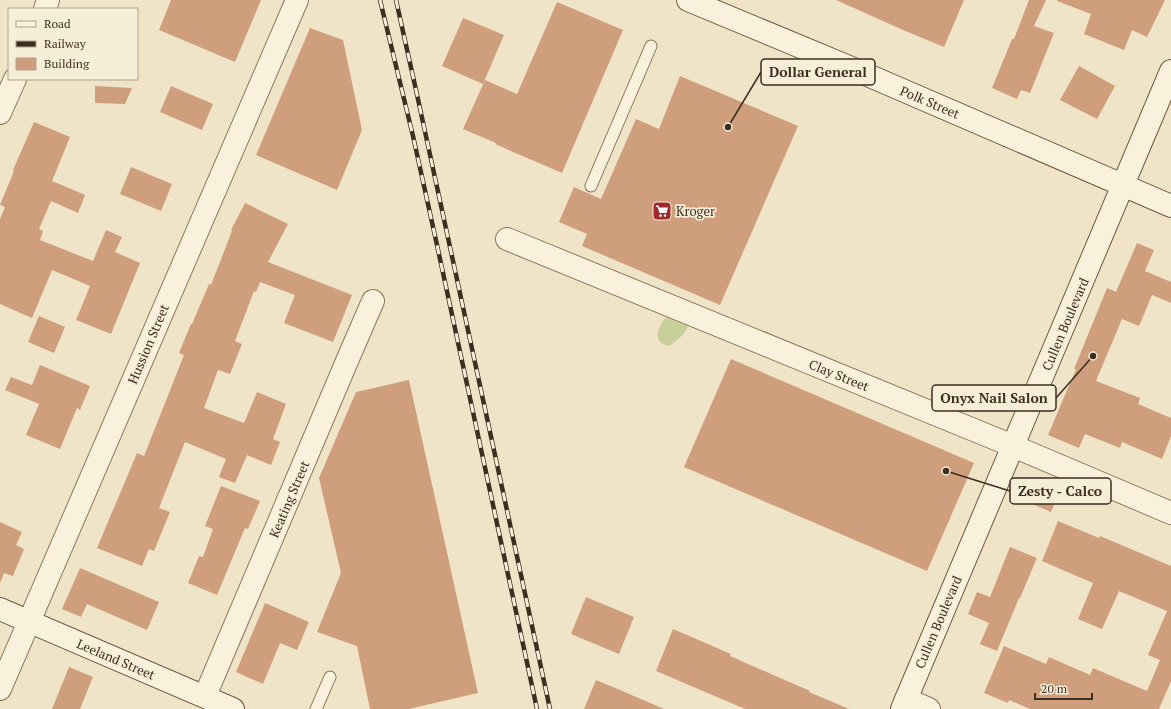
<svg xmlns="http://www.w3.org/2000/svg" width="1171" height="709" viewBox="0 0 1171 709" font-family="'PT Serif',serif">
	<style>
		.green { fill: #c9cf9b }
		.building { fill: #cf9f7d }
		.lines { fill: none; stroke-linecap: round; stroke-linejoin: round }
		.lane-casing { stroke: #8d765c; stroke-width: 13 }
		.street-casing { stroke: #8d765c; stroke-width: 24 }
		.secondary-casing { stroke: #6f573f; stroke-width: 24 }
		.lane { stroke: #faf1dc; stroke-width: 11 }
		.street { stroke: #faf1dc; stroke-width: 22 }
		.secondary { stroke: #faf1dc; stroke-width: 22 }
		.rail-casing { stroke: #3d2e20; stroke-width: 4.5 }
		.rail { stroke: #f7eed8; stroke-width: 3; stroke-dasharray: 9; stroke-linecap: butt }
		.labels { text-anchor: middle; stroke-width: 3.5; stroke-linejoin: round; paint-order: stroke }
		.street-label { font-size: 13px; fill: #3d2e20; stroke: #f7eed8 }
		.poi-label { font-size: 13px; fill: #3d2e20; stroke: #f7eed8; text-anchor: start }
		.leader { fill: none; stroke: #3d2e20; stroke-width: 1.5 }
		.callout-dot { fill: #3d2e20; stroke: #f7eed8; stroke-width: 1.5 }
		.callout { fill: #f7eed8; stroke: #3d2e20; stroke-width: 1.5 }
		.callout-label { font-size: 14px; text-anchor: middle; font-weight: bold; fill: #3d2e20 }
	</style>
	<rect width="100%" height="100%" fill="#f0e4c8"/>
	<path class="green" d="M666,317L688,326C685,334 676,342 669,346C651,342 658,327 666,317Z"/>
	<path class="building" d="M171,0H261L235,62L159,30Z
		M836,0H964L944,47L903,30Z
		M1029,0H1046L1034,26L1054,33L1030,93L1021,90L1017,99L992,88L1012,39H1014Z
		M1057,0H1165L1147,37L1132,30L1124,50L1084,34L1091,14L1057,1Z
		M557,2L623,30L562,173L495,144L496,143L463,129L485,80L517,94Z
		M463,18L504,35L483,84L442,66Z
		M310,28L343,40L362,130L337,190L256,155Z
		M1079,66L1115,86L1097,119L1060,100Z
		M680,76L798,126L720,305L582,246L587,234L559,222L574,187L601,199L636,119L659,129Z
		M95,86L132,88L125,104L95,103Z
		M171,86L213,104L202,130L160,112Z
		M34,122L70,137L52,181L85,195L78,213L51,201L39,229L43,231L40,240L93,261L106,230L122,237L115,252L140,263L111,334L76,320L90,286L52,270L32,318L0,304V219L5,207L0,205L14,171L13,170Z
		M131,167L172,184L161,211L120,194Z
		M245,203L288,224L268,262L352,295L333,342L284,323L295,295L260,282L256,292L254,291L235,341L242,344L230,374L218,370L204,408L244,423L257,392L286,404L273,439L280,442L271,465L247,455L235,483L219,477L226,459L185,442L159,508L170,512L154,551L149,549L142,566L97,548L137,453L144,456L184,355L179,353L191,324H192L209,284L211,285L232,231L231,230Z
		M1137,243L1154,250L1145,271L1171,282V303L1152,295L1139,326L1122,319L1096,381L1140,398L1138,404L1171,418V436L1162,459L1122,442L1120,448L1085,434L1079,448L1048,435L1076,369H1074L1107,288L1116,292Z
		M39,316L65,327L54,353L28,342Z
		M731,359L974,463L927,571L684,467Z
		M40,365L90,386L80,410L77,408L60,449L26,435L39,404L5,390L11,377L32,385Z
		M409,380L478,693L409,709H370L357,646L317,632L341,573L319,478L356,392Z
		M1023,480L1058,495L1051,512L1016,497Z
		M221,486L260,501L248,529L245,528L217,595L188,583L199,556L203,557L213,529L205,526Z
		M1058,521L1099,538L1100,536L1171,566V681L1159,709H1030L1009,700L1008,703L984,693L1004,646L1046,664L1049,657L1090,675L1093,668L1147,691L1160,660L1148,655L1167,611L1119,591L1102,629L1078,619L1093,583L1042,561Z
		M0,522L22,532L16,545L24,549L13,576L4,573L0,583Z
		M1010,547L1037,558L1020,598H1019L997,651L980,644L989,623L968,614L977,592L990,597Z
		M80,568L159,602L147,630L87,604L81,617L62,609Z
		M586,597L634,617L619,654L571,634Z
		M265,603L309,622L297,650L280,643L263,684L236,672Z
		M673,629L731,654L730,656L810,691L809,692L849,709H745L656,671Z
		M69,667L93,677L80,709H52Z
		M596,680L620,690L664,709H584Z"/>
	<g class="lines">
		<defs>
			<path id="lane" d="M591,186L651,46
				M316,709L330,677"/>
			<path id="street" d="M45,9L48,0
				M0,113L15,79
				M507,239L1013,446L1171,513
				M0,689L297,0
				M205,696L347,361L373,301
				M906,699L929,709"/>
			<path id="secondary" d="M688,0L849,67L1171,206
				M0,609L233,709
				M902,709L1171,71"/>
		</defs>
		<use href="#lane" class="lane-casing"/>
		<use href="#street" class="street-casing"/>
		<use href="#secondary" class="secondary-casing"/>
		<use href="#lane" class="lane"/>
		<use href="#street" class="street"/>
		<use href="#secondary" class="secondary"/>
		<defs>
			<path id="rail" d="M380,0L413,136L437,245L537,709
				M396,0L416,90L550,709"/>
		</defs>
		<use href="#rail" class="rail-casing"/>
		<use href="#rail" class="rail"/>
	</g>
	<defs>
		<symbol id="supermarket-square" viewBox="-11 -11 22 22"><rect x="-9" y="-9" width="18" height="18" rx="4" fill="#9e2a2b" stroke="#f7eed8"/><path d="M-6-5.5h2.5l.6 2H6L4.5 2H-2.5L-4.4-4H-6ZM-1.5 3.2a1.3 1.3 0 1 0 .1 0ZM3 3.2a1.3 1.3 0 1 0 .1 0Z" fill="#fff"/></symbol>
	</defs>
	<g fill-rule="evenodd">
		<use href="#supermarket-square" x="651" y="200" width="22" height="22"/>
	</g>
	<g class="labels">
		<g class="street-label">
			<text transform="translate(930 102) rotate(23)" y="5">Polk Street</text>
			<text transform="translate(1065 324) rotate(-67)" y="5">Cullen Boulevard</text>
			<text transform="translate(148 344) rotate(-67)" y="5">Hussion Street</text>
			<text transform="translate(839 375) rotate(22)" y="5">Clay Street</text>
			<text transform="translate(289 499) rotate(-67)" y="5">Keating Street</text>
			<text transform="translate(938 622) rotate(-67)" y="5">Cullen Boulevard</text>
			<text transform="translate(116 659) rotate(23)" y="5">Leeland Street</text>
		</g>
		<g class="poi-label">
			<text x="676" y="216">Kroger</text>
		</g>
	</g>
	<path class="leader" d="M728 127L761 72M1093 356L1056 398M946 471L1010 491"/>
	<g class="callout-dot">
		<circle cx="728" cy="127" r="4"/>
		<circle cx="1093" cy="356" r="4"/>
		<circle cx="946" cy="471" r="4"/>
	</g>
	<g class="callout">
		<rect x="761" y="59" width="114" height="26" rx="4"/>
		<rect x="932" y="385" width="124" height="26" rx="4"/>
		<rect x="1010" y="478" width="101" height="26" rx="4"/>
	</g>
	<g class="callout-label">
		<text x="818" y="77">Dollar General</text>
		<text x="994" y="403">Onyx Nail Salon</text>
		<text x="1060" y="496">Zesty - Calco</text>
	</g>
	<rect x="8" y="8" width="130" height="72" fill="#f7eed8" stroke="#ada18e"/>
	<rect x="16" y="21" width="20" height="6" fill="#faf1dc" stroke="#ada18e"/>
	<text x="44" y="28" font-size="12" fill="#3d2e20">Road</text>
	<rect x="16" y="41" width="20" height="6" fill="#3d2e20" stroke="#ada18e"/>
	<text x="44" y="48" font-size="12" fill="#3d2e20">Railway</text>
	<rect x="16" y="58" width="20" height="12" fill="#cf9f7d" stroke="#ada18e"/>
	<text x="44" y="68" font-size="12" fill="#3d2e20">Building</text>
	<path d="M1035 693v6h57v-6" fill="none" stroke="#3d2e20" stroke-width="2"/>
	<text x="1041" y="693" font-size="12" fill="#3d2e20" stroke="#f7eed8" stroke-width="3" paint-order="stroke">20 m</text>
</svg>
